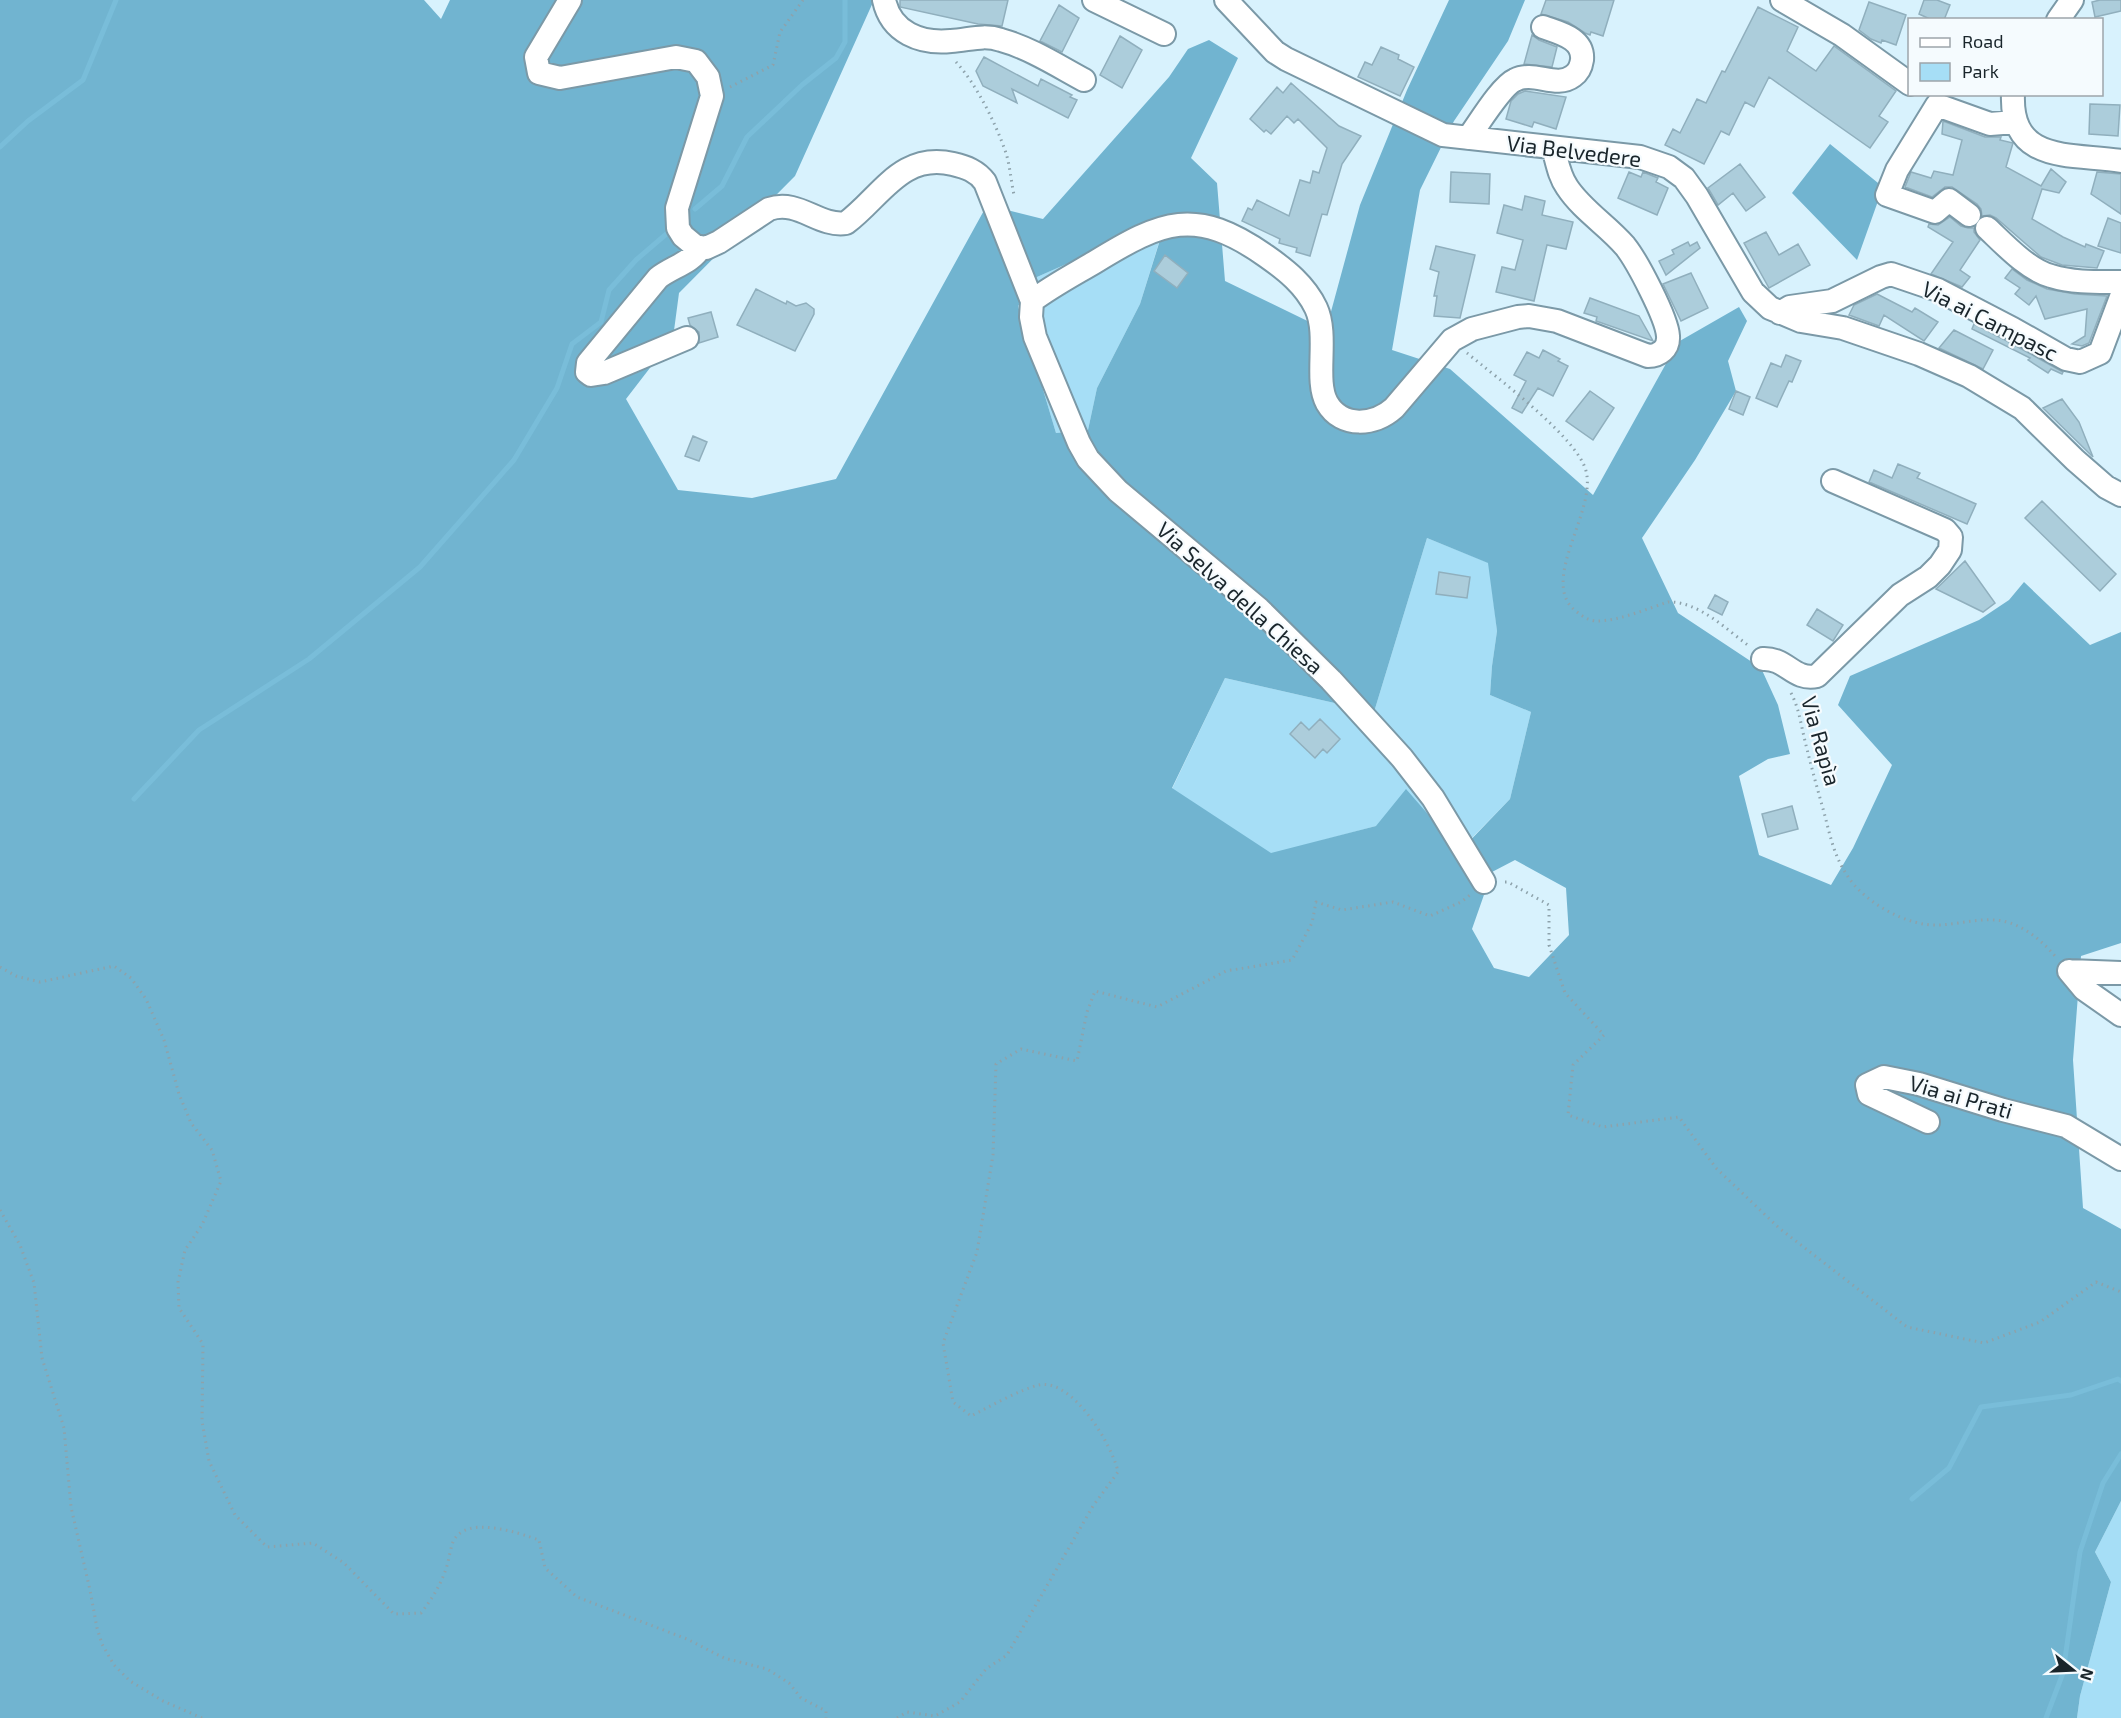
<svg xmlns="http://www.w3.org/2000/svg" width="2121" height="1718" viewBox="0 0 2121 1718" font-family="'Exo 2',sans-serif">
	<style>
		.green { fill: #a6def6 }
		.forest { fill: #71b4d0; fill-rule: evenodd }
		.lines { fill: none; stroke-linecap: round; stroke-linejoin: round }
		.stream { stroke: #79bdd9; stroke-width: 5 }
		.building { fill: #accddb; stroke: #90afbd; stroke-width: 1.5 }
		.minor-casing { stroke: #7b99a7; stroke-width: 26 }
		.path { stroke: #8da2ab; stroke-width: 3; stroke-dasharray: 1.5 4.5; stroke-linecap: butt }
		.minor { stroke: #fff; stroke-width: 22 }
		.labels { text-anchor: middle; stroke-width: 4.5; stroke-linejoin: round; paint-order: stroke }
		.street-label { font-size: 22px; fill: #19252b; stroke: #f5fbfe }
	</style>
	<rect width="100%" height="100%" fill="#d8f2fd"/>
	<path class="green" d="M1160,239L1140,304L1097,388L1088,430L1056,433L1018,306L1037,277L1089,254Z
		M1427,538L1489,563L1497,631L1492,666L1490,695L1531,712L1510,799L1459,851L1376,826L1271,854L1172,789L1225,678L1374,712Z
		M2121,1501V1718H2077L2080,1696L2111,1582L2095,1552Z"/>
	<path class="forest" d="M0,0H424L441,19L450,0H874L795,176L679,293L673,338L626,399L678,490L752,498L836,479L987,205L1043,219L1169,77L1188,49L1209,40L1238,58L1191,158L1217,183L1225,281L1326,330L1360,205L1407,90L1449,0H1525L1508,41L1454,121L1420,190L1392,350L1450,369L1593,495L1678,342L1739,307L1747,321L1728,361L1736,391L1695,460L1642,538L1678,613L1761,668L1778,705L1790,754L1768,759L1739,776L1759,855L1831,885L1853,848L1892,765L1838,705L1850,676L1979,620L2009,600L2024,582L2090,645L2121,632V943L2081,956L2073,1060L2083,1208L2121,1229V1501L2095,1552L2111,1582L2080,1696L2077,1718H0ZM1160,240L1140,304L1097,388L1088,430L1056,433L1018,306L1037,277L1089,254ZM1427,538L1488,563L1497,631L1492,666L1490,695L1531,712L1510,799L1460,851L1406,789L1376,826L1271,853L1172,788L1225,678L1374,712ZM1515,860L1566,888L1569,935L1529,977L1494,968L1472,929L1492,872Z
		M1830,144L1883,187L1857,260L1792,193Z"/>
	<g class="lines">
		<path class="stream" d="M0,147L28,121L83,80L116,0
			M695,209L722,186L747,137L802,85L836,58L845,42V0
			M134,799L199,730L309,659L420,567L514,460L557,388L572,344L601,322L609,290L636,260L671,230
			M1912,1499L1949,1468L1981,1407L2071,1395L2118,1379L2121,1381
			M2046,1718L2063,1673L2080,1552L2103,1483L2121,1454"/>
	</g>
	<path class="building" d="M900,0H1008L1002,26L978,24L900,7Z
		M1546,0H1614L1603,36L1591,32L1590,35L1585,33L1568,22L1541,14Z
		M1924,0H1937L1950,5L1944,20H1932L1919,14Z
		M2100,0H2121V11L2095,17L2092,2Z
		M1869,2L1906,15L1896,45L1882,40L1881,43L1871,39L1859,30Z
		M1059,5L1079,18L1062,52L1040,41Z
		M1758,7L1798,27L1787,51L1816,71L1834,46L1896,91L1879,116L1888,122L1870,148L1769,77L1754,107L1745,102L1729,135L1721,131L1704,164L1665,145L1673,129L1680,133L1697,99L1706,103L1722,71L1725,72Z
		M1532,35L1539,40L1557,47L1552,67L1524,64Z
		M1120,36L1142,50L1122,88L1100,75Z
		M1381,47L1399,55L1398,59L1414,67L1400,96L1358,77L1365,62L1372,65Z
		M984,57L1038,86L1041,79L1072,95L1070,97L1077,100L1068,118L1012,89L1017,103L983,86L976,71Z
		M1291,83L1339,126L1361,136L1342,164L1327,215L1322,214L1310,256L1296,252L1297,248L1279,243L1280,239L1242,221L1248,208L1252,210L1257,200L1289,216L1300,180L1310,183L1313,171L1319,173L1327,148L1298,119L1294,123L1287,116L1271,134L1266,130L1264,132L1250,119L1277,87L1283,93Z
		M1525,91L1566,97L1556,129L1534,122L1532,127L1506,119L1511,101L1518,94Z
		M2090,104L2120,105L2118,136L2089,134Z
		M1943,121L1985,137H2001L2000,140L2013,143L2006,167L2041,186L2051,169L2066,182L2059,193L2042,189L2032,219L2063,237L2085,247L2086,244L2104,251L2097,268L2062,265L2041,257L1996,218L1990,215L1982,216L1981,209L1977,204L1952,187H1945L1932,197L1905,187L1911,172L1931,178L1934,171L1953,175L1962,140L1942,134Z
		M1740,164L1765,197L1746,211L1733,193L1718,205L1708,188Z
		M1451,172L1490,174L1489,204L1450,202Z
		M1629,172L1641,177L1643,172L1658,178L1656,182L1668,188L1657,215L1618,198Z
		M2097,172L2121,174V214L2091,194Z
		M1525,196L1545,201L1542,215L1573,222L1566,249L1547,245L1534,301L1496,292L1502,267L1515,270L1523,240L1497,233L1504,205L1522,210Z
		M1950,217L1961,226L1968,228H1974V232L1980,240L1960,270L1970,277L1962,287L1931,274L1953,242L1928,227L1929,224L1938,225Z
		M2108,218L2121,223V253L2098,246Z
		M1766,232L1779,255L1798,244L1810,265L1769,288L1744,243Z
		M1688,242L1690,246L1697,242L1700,248L1666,275L1659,261L1674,254L1672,250Z
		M1436,246L1475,255L1460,318L1434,316L1437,296H1434L1439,272L1430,269Z
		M1165,255L1188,273L1177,288L1154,271Z
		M2012,269L2027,280L2047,289L2075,294L2107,296L2089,343L2082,346L2072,344L2085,336L2087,309L2045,319L2036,296L2029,305L2015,294L2020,288L2005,278Z
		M1691,273L1708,308L1681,321L1663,284Z
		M756,289L786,304L787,301L796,306L806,303L814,309V314L795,351L737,325Z
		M1877,294L1912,312L1915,308L1938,322L1924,341L1884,315L1879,326L1849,315L1854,305Z
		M1590,298L1639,316L1653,341L1596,321L1597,317L1584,313Z
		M711,312L718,337L699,343V332L690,325L688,318Z
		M1974,324L2007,341L2063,372L2062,374L2051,369L2048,373L2028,360L2030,358L1972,329Z
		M1954,330L1993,350L1983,369L1939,348Z
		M1543,350L1560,359L1558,361L1568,366L1553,396L1538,388L1522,413L1512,408L1526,381L1514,375L1527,352L1539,358Z
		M1786,355L1801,361L1792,382L1789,381L1777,407L1756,398L1771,363L1781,367Z
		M1590,391L1614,408L1593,440L1566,421Z
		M1736,391L1750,397L1743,415L1729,409Z
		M2062,399L2079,422L2093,457L2043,408Z
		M693,436L707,442L699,461L685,456Z
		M1898,464L1920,473L1917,478L1976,504L1967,524L1869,482L1874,470L1892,478Z
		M2042,501L2116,574L2100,591L2025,518Z
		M1965,561L1995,603L1983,612L1936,589Z
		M1439,572L1470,577L1467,598L1436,594Z
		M1715,595L1728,602L1722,615L1708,608Z
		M1817,609L1843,625L1833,641L1807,625Z
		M1320,719L1340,739L1327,753L1323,749L1315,758L1290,734L1301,722L1309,730Z
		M1792,806L1798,829L1768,837L1762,814Z"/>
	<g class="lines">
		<defs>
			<path id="minor" d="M570,0L536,57L539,73L560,78L676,57L696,61L708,77L712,96L677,208L678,228L683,236L695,246L706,248L719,242L769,209C799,199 818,227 846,223C881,197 901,152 953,164C966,167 977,171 985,182L1032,301C1052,286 1073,275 1095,262C1162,221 1195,206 1266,256C1286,270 1305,285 1316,308C1329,336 1314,380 1327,403C1342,429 1375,425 1394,408L1452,340L1472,329L1518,317L1529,316L1557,321L1648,356C1659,356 1669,349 1668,336C1667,318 1637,261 1625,246C1607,225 1582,210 1567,187C1559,176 1557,161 1553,148
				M884,0C891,33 921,44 951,41C969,40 983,34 1001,40C1030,48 1058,66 1084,80
				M1094,0L1164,34
				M1226,0L1275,52L1286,59L1443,135L1640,157L1669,167L1684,178L1697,196L1753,292L1770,308L1801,321L1843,328L1919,354L1969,376L2022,408L2075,460L2106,487L2121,495
				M1782,0L1842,35L1910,84
				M2058,20L2072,0
				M2013,94C2010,165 2073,153 2121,161
				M1468,138C1478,125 1501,86 1515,80C1534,70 1556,89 1573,76C1579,72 1581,67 1582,60C1584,38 1559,33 1543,27
				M1969,215L1949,200L1935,212L1887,195L1897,170L1937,105L1990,124L2015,122
				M1987,228C2004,244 2028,270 2051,276C2073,283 2098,282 2121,282
				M1032,301L1031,317L1035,337L1079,443L1088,459L1118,491L1259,609L1331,680L1402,758L1433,798L1484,882
				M1780,313L1790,307L1832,301L1881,277L1891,274L1938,290L2013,329L2066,359L2080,362L2100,353L2121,297
				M687,338L604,373L591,375L587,372L588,363L658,278C670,268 693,262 700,248
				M1763,659C1787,658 1793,681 1817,676L1900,595L1928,577L1940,565L1950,550L1951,537L1945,530L1833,481
				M2069,971L2084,989L2121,1015
				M2069,971L2121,973
				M1928,1122L1869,1094L1867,1085L1884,1077L1919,1084L2003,1110L2066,1126L2121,1159"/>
		</defs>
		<use href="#minor" class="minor-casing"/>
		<path class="path" d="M956,62C977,85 996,124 1006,153C1010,166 1011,181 1014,195
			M730,87L773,65L780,32L803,0
			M1467,353C1496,377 1578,438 1586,471C1597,512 1537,583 1577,612C1583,617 1590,621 1597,621C1618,621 1647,609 1668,602C1698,601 1726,629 1749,646
			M1791,693C1799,708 1801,725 1805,741C1811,766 1818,791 1825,816C1830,836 1835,858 1847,875C1863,902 1908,927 1939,925C1962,924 1985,916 2007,922C2027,928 2042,941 2055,956
			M1505,882H1508L1549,905V945L1565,993L1604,1035L1573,1065L1568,1115L1603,1127L1679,1117L1716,1168L1779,1228L1907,1327L1984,1343L2040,1322L2096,1282L2121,1292
			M0,967L16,976L40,982L114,966L131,978L146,999L164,1040L179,1094L191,1123L212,1150L221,1181L202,1225L185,1250L178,1282L179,1308L203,1344L202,1421L209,1461L235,1515L267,1547L313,1543L344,1563L394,1614L421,1613C432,1599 440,1586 446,1569C449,1560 450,1550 453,1542C465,1514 519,1533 539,1540L545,1568L577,1597L687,1639L724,1658L767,1669L789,1683L801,1698L826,1711V1718
			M0,1210L20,1245L34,1283L42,1358L64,1428L71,1507L90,1590L97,1628L102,1644L114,1665L130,1681L163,1701L202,1718
			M897,1718L907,1712L935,1716L960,1702L986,1669L1007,1655L1093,1506L1118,1472C1112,1444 1072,1378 1039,1385C1021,1389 989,1407 971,1416L953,1402L943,1343L977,1252L993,1155L996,1064L1021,1049L1077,1061L1087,1012L1095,991L1157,1007L1226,971L1292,960L1312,923L1316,902L1342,910L1393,902L1430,916L1461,902L1470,895"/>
		<use href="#minor" class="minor"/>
	</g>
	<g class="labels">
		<g class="street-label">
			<text transform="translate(1574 151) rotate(7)" y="8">Via Belvedere</text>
			<text transform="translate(1990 321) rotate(27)" y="8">Via ai Campasc</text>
			<text transform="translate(1240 598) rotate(42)" y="8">Via Selva della Chiesa</text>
			<text transform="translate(1821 741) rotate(74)" y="8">Via Rapìa</text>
			<text transform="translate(1961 1097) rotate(16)" y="8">Via ai Prati</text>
		</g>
	</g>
	<rect x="1908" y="18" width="195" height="78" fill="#f5fbfe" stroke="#9da5aa" stroke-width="1.5"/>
	<rect x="1920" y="38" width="30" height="9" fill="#ffffff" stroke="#9da5aa" stroke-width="1.5"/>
	<text x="1962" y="48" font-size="18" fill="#19252b">Road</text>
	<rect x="1920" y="63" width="30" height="18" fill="#a6def6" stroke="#9da5aa" stroke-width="1.5"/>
	<text x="1962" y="78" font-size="18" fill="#19252b">Park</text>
	<g transform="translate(2073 1670) rotate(108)" stroke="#f5fbfe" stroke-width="4.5" paint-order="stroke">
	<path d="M0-4.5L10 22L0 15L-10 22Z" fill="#19252b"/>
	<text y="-9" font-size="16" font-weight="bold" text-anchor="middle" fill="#19252b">N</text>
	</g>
</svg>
